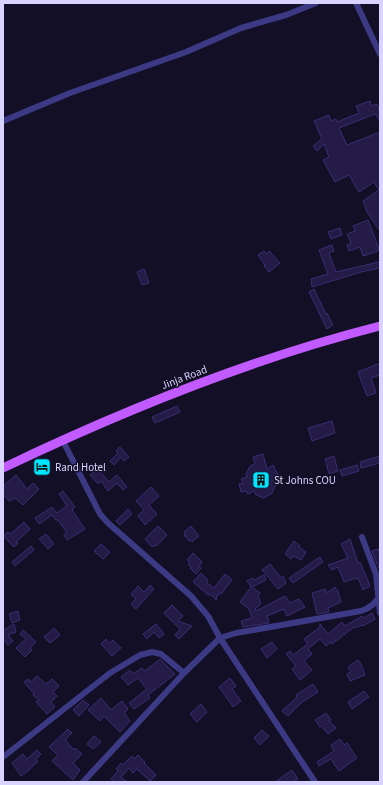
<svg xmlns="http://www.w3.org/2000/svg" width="383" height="785" viewBox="0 0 383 785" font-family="'Source Sans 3',sans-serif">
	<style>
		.building { fill: #241b47; stroke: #3b2d73 }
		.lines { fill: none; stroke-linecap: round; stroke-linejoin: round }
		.street { stroke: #3d3a85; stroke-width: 6 }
		.primary { stroke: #c25bff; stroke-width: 9 }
		.labels { text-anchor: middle; stroke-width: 3; stroke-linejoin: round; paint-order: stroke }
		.street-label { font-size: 11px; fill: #d9d4ff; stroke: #130f26 }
		.poi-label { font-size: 11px; fill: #d9d4ff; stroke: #130f26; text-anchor: start }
	</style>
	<rect width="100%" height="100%" fill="#130f26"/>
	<path class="building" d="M370,101L371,106L377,104L380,112V121L375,114L339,128L347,145L380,132V231L367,212L363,201L379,190L374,182L359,192L349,175L335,182L323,160L329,157L324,144L317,151L313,146L322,139L314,121L329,115L331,121L336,119L337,122L359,113L356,106Z
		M368,220L379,249L378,251L363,256L360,247L349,251L347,245L351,243L347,234L355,231L353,226Z
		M340,228L342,235L331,239L328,232Z
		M332,245L334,251L329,253L336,272L379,262L380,268L361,272L312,287L311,279L328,274L319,250Z
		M264,251L266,254L269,251L280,263L269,272L264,266L265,265L258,255Z
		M144,269L149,283L142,285L137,272Z
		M314,289L326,314L327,313L333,325L327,329L309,292Z
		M380,363V375L371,378L376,393L367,396L358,372Z
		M177,406L180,412L155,423L152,417Z
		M332,421L335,433L312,441L308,428Z
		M120,447L129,457L124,461L121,457L114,465L110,461L118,453L116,451Z
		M263,454L267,469L273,465L281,480L277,482L272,493L264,498L256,495L254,491L248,494L246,491L241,492L239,484L243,483L241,479L247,477L246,474L250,466L255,464L253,457Z
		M334,456L338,471L329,474L325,459Z
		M380,456V463L361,468L360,462Z
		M357,465L359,471L342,476L340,470Z
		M98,469L109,482L117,475L127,487L123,490L117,483L108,491L101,481L98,484L90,475Z
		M16,475L27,489L33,483L39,489L23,505L15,498L9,501L3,494V486Z
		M151,487L159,496L149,505L157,514L145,525L138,516L144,510L136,501Z
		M63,491L75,507L72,510L85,529L67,540L64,535L67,533L58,520H56L52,515L39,524L35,518L52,507L57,513L67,506L59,494Z
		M128,509L132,514L120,525L116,521Z
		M24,522L30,529L16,542L18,543L14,547L3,536L8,532L10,534Z
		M158,526L167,535L156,546L155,545L152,547L145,539Z
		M191,526L199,536L192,542L190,540L189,541L184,535L186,534L184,532Z
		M46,534L54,544L48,549L39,539Z
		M350,539L358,563L360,562L370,586L363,590L358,578L357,579L356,578L344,582L338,567L332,570L328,565L348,558L341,544Z
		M294,541L300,546L299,547L306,552L301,560L293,556L291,559L285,554Z
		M101,544L110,552L103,559L94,551Z
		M31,546L34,550L15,566L12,562Z
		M378,549L380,554V571L372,551Z
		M193,553L202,562L199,566L201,568L196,574L190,568L191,567L188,564L190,562L187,560Z
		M320,557L323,562L293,583L289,578Z
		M270,564L281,578L283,576L286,583L278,589L262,570Z
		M201,573L208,580L206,582L214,588L225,574L232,580L222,593L217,595L216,600L213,596L207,594L193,582Z
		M264,575L266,580L252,587L260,593L258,596L261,604L255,609L256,611L285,596L290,603L299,599L305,607L287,616L284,609L267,616L269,623L243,627L241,621L252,618L249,609L240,602L251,587L247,581L253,578L254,580Z
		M150,585L154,589L136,609L131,604L136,599L131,594L138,586L144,592Z
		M335,587L338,591L341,602L328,608L329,612L317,614L312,593L325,589L327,593Z
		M172,605L183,616L178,621L192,626L179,639L175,635L180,629L164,613Z
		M18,611L20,620L12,623L9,614Z
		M372,613L375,619L363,626L362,625L355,628L354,627L332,644L331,642L326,646L320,639L308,649L312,654L304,661L312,670L300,680L292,669L296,666L286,654L290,651L293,655L308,644L304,639L320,627V624L328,634L342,622L345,626L362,616L364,618Z
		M14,624L16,632L8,635L13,641L8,645L3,638V629L4,630Z
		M156,624L164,634L159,638L154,632L147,639L143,634Z
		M54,628L60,635L50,643L44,637Z
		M23,630L36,642L30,648L32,650L25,657L16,648L26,639L20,634Z
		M106,639L109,643L113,640L121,648L112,656L101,644Z
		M272,642L277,649L267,658L261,649Z
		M160,659L175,674L148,695L150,698L134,709L129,703L147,689L138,678L128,685L121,677L130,670L133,674L142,668L145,671Z
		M358,660L361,664L365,675L350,681L347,674L351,672L348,667Z
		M37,676L46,684L52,679L59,686L53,692L57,696L51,702L55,707L47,714L36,702L39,700L33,695L34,694L24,682L28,679L31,682Z
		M230,678L236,686L232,689L241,701L233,707L219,687Z
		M313,684L318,692L301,703L288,716L282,711L297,697L296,695Z
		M364,691L369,697L352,709L348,702Z
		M101,698L111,710L122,701L128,709L124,713L130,721L120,732L104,716L100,721L88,710Z
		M83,700L89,705L79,716L73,710Z
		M201,704L207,712L197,722L190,714Z
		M326,713L331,720L329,721L336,728L328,734L321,726L320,727L315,720Z
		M68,729L72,733L65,740L74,750L75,748L82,754L73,763L80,770L73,780L52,761L58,755L49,747Z
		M262,730L269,736L260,745L254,738Z
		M94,736L101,742L93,749L87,744Z
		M340,739L344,745L347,743L357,758L339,771L331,759L319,766L317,762L334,751L331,745Z
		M37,750L41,754L36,759L38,761L29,770L21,776L12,763L23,754L27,759Z
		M138,755L145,762L144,763L156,775L150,781L137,769L133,773L129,768L121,777L127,782H114L111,779L118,771L116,769L121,763L123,765L132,756L134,759Z
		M292,770L298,779L293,782H275Z"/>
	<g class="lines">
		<path class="street" d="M356,3L380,54
			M3,121L70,93L186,52L241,28L286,15L316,3
			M62,439L100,514L108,523L191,596L208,616L220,638L315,782
			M362,537L376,574L380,613
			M3,757L110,673L140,655L152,652L161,654L184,673
			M83,782L184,673L220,638L236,633L361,611C370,608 376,604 380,595"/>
		<path class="primary" d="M3,468C124,410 250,359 380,326"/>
	</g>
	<defs>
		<symbol id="hotel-square" viewBox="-11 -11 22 22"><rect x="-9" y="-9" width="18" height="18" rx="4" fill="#00e5ff" stroke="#130f26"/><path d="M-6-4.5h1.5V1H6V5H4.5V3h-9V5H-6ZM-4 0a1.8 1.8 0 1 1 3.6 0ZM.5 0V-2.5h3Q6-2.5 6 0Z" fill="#111"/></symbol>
		<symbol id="building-square" viewBox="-11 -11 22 22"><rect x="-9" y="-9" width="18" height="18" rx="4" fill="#00e5ff" stroke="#130f26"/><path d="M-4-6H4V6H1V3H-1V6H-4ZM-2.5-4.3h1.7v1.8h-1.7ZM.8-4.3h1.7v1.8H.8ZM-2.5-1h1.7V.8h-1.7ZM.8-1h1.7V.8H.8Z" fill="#111"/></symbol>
	</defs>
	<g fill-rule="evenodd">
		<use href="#hotel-square" x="32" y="457" width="20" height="20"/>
		<use href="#building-square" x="251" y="470" width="20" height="20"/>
	</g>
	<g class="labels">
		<g class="street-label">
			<text transform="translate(184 377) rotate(-21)" y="4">Jinja Road</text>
		</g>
		<g class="poi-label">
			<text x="55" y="471">Rand Hotel</text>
			<text x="274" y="484">St Johns COU</text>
		</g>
	</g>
	<rect width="383" height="785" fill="none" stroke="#d9d4ff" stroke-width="8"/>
</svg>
